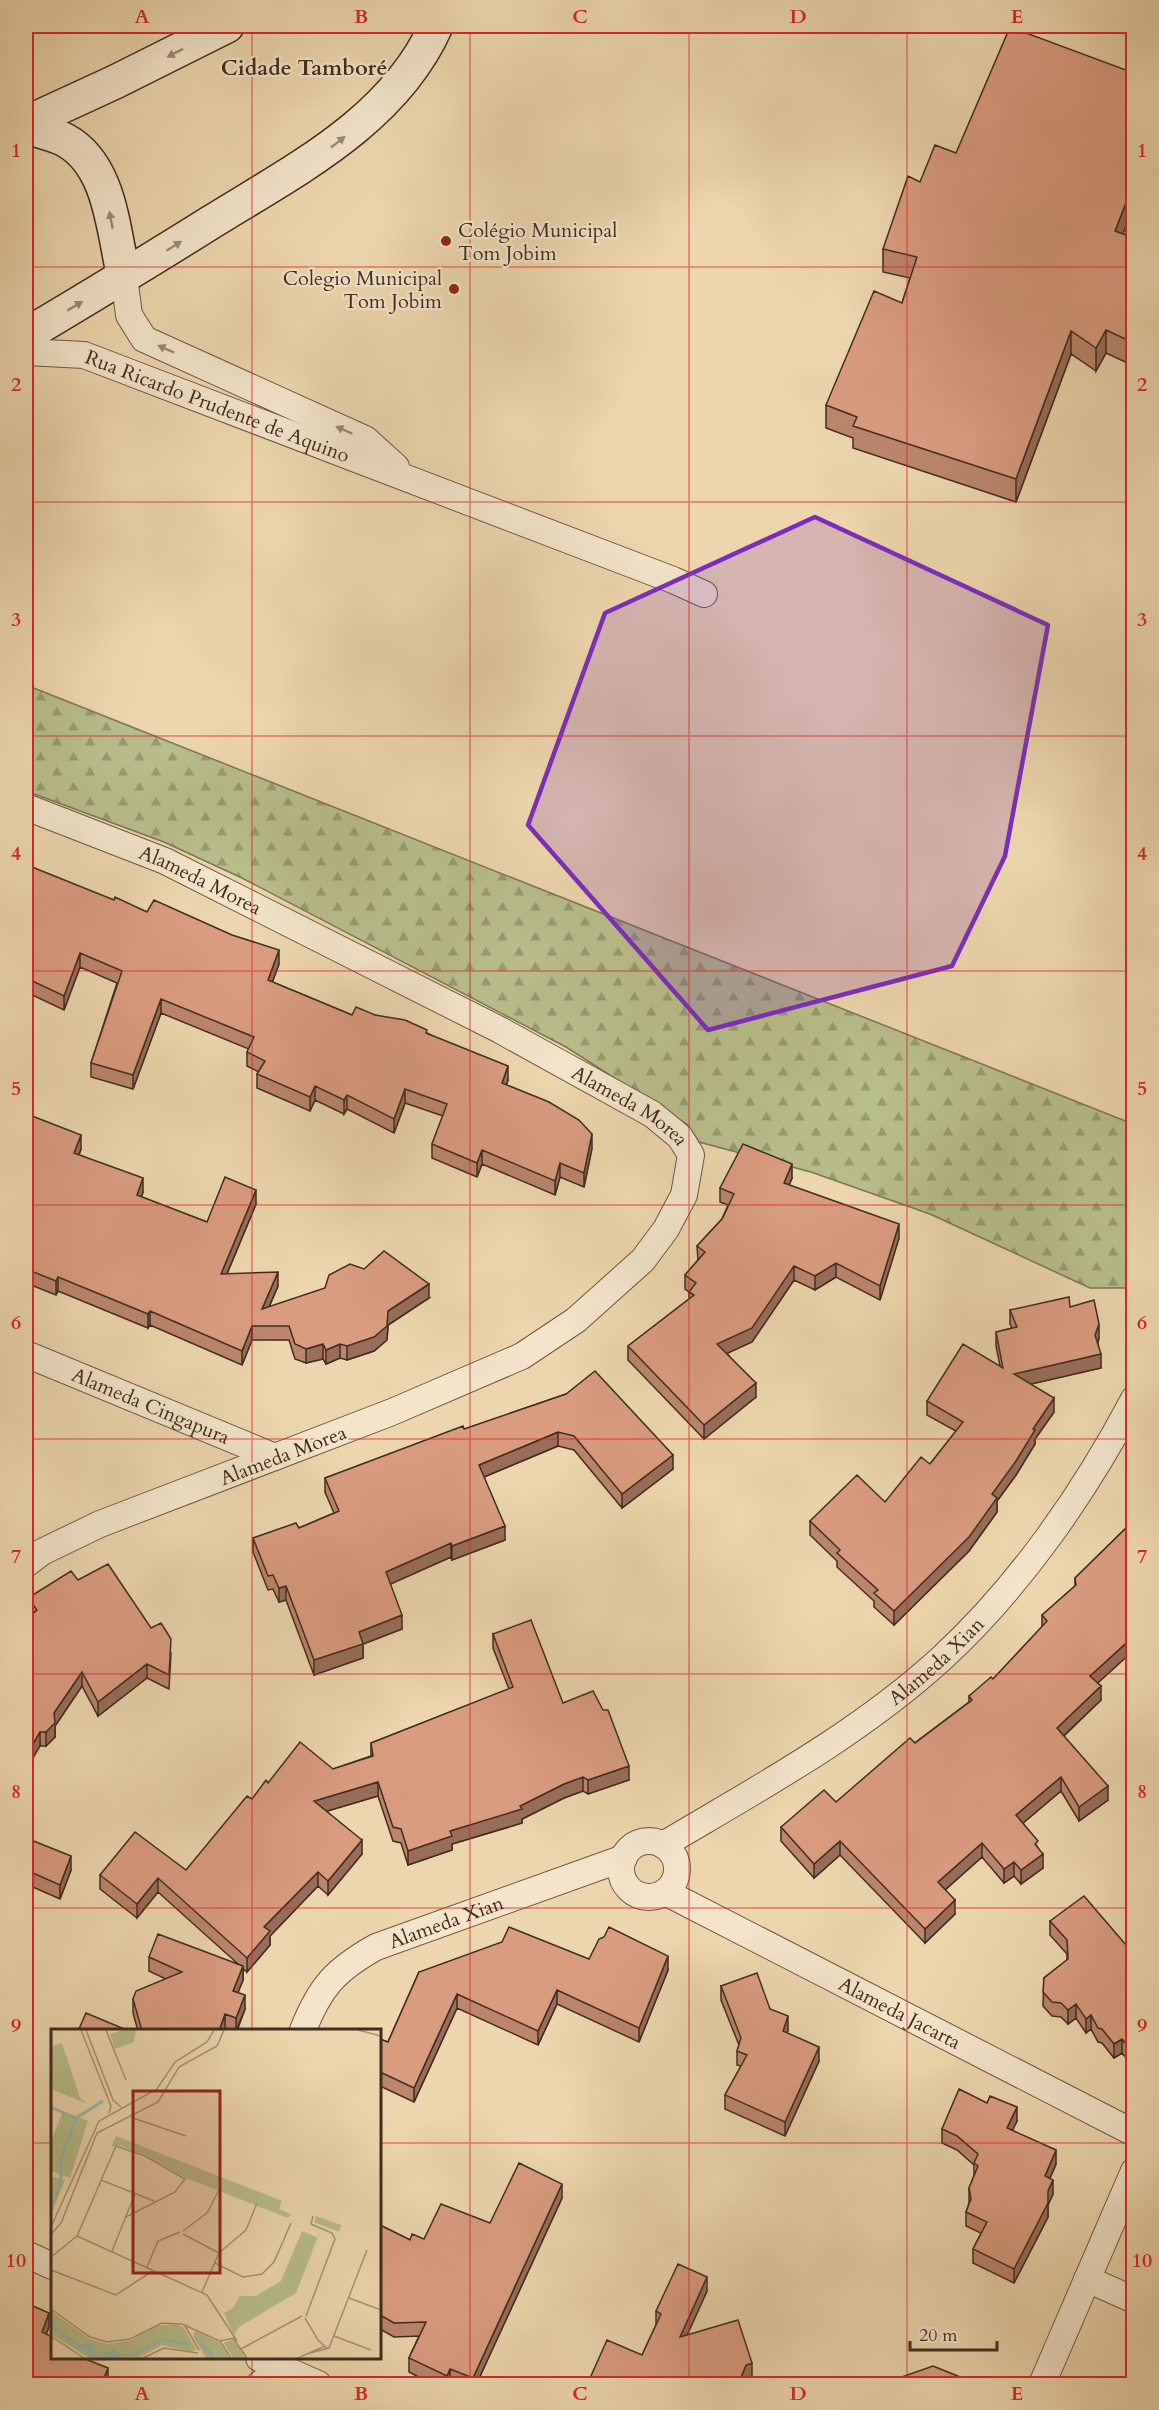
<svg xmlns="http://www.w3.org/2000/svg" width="1159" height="2410" viewBox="0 0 1159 2410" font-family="Cardo,serif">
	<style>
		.forest { fill: url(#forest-firs); stroke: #7c7555; stroke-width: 1.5 }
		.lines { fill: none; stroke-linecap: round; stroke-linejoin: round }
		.minor-casing { stroke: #6c5643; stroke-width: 28 }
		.secondary-casing { stroke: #412c20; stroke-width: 36 }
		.minor { stroke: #f3e4ca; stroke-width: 26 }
		.secondary { stroke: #f3e4ca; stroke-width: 33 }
		.wall { fill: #bb866d; stroke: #412c20; stroke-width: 1.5 }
		.shaded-wall { fill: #996d59; stroke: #412c20; stroke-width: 1.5 }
		.building { fill: #da9c7f; stroke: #412c20; stroke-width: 1.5 }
		.oneway { fill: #9a8875 }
		.marked { fill: #7b2cbf; fill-opacity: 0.2; stroke: #7b2cbf; stroke-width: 4.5; stroke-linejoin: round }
		.grid { fill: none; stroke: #d62828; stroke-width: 1.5; stroke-opacity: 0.55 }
		.poi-dot { fill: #8f2418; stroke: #f3e4ca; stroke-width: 2 }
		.labels { text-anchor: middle; stroke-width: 4.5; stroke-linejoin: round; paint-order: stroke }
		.poi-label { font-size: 20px; fill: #412c20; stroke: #f3e4ca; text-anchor: start }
		.street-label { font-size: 20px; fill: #412c20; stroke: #f3e4ca }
		.quarter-label { font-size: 22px; font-weight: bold; fill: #412c20; stroke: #f3e4ca }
		.inset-river { fill: none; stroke: #99b9ae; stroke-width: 3 }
		.inset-road { fill: none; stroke: #a89275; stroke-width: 1.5 }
		.view { fill: #8f2418; fill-opacity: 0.15; stroke: #8f2418; stroke-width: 3 }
		.inset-edge { fill: none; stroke: #412c20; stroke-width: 3 }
		.neatline { fill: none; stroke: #d62828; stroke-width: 2 }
		.grid-label { font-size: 20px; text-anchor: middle; font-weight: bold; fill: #d62828 }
	</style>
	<defs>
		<pattern id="forest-firs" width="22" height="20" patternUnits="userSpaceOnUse" patternTransform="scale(1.5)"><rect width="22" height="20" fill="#b8be8a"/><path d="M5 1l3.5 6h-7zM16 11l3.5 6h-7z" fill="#979b70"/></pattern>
	</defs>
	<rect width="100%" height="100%" fill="#edd6ad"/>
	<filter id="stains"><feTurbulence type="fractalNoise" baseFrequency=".00333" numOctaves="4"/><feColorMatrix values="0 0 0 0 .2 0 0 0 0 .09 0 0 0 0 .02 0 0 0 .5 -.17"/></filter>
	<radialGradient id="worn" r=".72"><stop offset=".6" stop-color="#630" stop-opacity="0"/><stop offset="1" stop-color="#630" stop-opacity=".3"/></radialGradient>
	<path class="forest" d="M26,685L1133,1124V1288H1090L930,1214L811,1172L699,1142L688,1125L566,1047L242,878L164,842L26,791Z"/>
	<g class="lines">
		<defs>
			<g id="minor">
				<path d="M124,277L129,315L144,339L365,439L396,467"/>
				<path id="s1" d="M26,352L84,355L673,580L704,594"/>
				<path id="s2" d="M26,807L165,861L500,1030L652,1114L680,1137L691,1155L684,1195L666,1229L643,1260L576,1320L522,1356L392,1412L100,1524L42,1552L26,1564"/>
				<path id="s3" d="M26,1354L275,1457"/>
				<circle cx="649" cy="1869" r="28"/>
				<path id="s4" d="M663,1845C759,1788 859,1734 942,1658C1020,1586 1085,1492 1134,1399"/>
				<path id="s5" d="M665,1892L1134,2133"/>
				<path id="s6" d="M303,2030C320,1987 335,1970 376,1947L624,1858"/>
				<path d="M26,2254L52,2266"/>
				<path d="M1087,2279L1134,2300"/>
				<path d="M259,2358L318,2384"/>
				<path d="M260,2384L281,2368"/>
				<path d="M1042,2384L1134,2171"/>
			</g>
			<path id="secondary" d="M26,123L115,82L227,26
				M26,127C38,131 53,134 65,140C111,165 113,231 124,277
				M26,335C88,298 151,260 213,221C297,169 394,120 436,26"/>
		</defs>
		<use href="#minor" class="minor-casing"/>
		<use href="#secondary" class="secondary-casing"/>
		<use href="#minor" class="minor"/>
		<use href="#secondary" class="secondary"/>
	</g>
	<path class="wall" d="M920,182L1123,234L1134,238V366L1106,353L1096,371L1071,354L1016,502L853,448V438L826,428V405L902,303L910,278L883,272V249Z
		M1134,517V550L1130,549V526Z
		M26,883L114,900L147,912L279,964L272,982L352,1015H375L427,1033L508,1080L506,1085L592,1148L584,1187L560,1177L555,1195L482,1164L477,1177L432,1158V1144L443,1116L405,1103L394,1133L347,1109L344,1114L315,1100L310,1111L257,1088V1074L259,1072L247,1066V1052L249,1049L161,1013L133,1089L91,1077V1063L117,983L80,967L64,1010L26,992Z
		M26,1130L81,1149L79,1155L143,1192L141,1197L207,1222L256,1204L227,1274L278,1286L269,1307L429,1298L388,1325L387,1340L374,1351L347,1360L340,1358L326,1364L323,1359L306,1363L295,1359L289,1340H252L242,1365L150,1325L148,1328L58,1291L56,1295L26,1283Z
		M792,1178L789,1185L899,1238L880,1300L836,1277L815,1290L794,1280L752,1342L727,1353L756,1397L704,1439L628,1360V1346L689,1299V1292L685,1289V1275L698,1260L697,1246L722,1219L728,1205L720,1202V1188Z
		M1070,1307L1099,1338L1098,1343L1101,1368L1031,1384L1054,1412L1035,1439V1444L1016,1475L997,1501V1512L969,1551L894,1625L874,1607V1601L837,1567V1561L810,1535V1521L885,1502L930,1464L956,1431L927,1415V1401L1000,1366L996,1346V1332L1012,1328L1010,1324V1310Z
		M566,1394L673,1469L622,1508L574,1450L558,1446L484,1477L505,1540L452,1560L451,1557L390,1584L402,1629L363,1644V1658L314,1675L286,1600L279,1602L273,1589L268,1590L253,1552V1538L299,1528L334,1513L325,1492V1478Z
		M1134,1518V1650L1097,1683L1101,1700L1064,1736L1108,1800L1079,1821L1061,1791L1023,1823L1038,1848L1043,1868L1021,1884L1014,1876L1004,1883L982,1857L945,1890L955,1914L925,1943L840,1855L814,1878L781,1841V1827L836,1802L969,1702V1696L993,1679L1042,1627V1615L1075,1586V1578L1126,1528Z
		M78,1580L151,1628L171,1653L169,1689L147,1678L98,1716L82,1686L55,1726V1737L46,1746H40L30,1615L28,1612V1598Z
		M493,1634L563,1703L629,1780L588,1794L583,1791L564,1798L522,1819V1823L452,1844V1850L408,1865L401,1843L393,1841L378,1796L327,1811L362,1854L328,1895L318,1886L270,1936V1945L247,1972L243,1969V1980L238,1992L245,2009L237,2031H231L225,2028L224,2031H138L133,2013V1999L166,1979L149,1971V1957L238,1964L158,1892L137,1918L100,1889V1875L186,1870L252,1799L268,1783L333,1769L371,1756V1743L509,1689L493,1648Z
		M26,1838L71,1870L60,1899L26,1884Z
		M1050,1921L1132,1952L1128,2060L1122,2053L1114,2058L1102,2043L1098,2042L1091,2029L1086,2033L1076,2018L1068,2024L1061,2017L1052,2016L1043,2006L1044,1978L1067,1960V1954L1050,1935Z
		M589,1959L668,1970L639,2042L557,2004L538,2045L457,2008L414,2102L380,2086V2039L388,2042L419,1972Z
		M721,1986L770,2009L788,2030L787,2033L819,2061L785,2136L725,2109V2095L741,2066L737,2065V2051L739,2045L721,2000Z
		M1017,2121L1012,2130L1056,2164L1050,2178L1053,2194L1048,2205V2217L1014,2283L973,2263V2249L981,2233L966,2226V2212L969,2203V2188L974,2176V2165L957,2150L942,2143V2129Z
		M562,2198L476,2385H455L450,2383L449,2385H434L409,2372V2358L419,2336L394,2337L380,2329V2225L410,2240L424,2239L490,2223Z
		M707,2291L687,2335L752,2377L746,2379L744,2385H587L642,2355L656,2325V2311Z"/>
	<path class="shaded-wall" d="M1134,182V205L1115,254V231Z
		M1106,330V353L1096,371V348Z
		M1071,331V354L1016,502V479Z
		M279,950V964L268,994V980Z
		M80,953V967L64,1010V996Z
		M161,999V1013L133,1089V1075Z
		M508,1066V1080L502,1097V1083Z
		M315,1086V1100L310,1111V1097Z
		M405,1089V1103L394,1133V1119Z
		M347,1095V1109L344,1114V1100Z
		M592,1134V1148L584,1187V1173Z
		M81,1135V1149L74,1167V1153Z
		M482,1150V1164L477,1177V1163Z
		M560,1163V1177L555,1195V1181Z
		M792,1164V1178L784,1197V1183Z
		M143,1178V1192L137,1209V1195Z
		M256,1190V1204L221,1288V1274Z
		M899,1224V1238L880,1300V1286Z
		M836,1263V1277L815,1290V1276Z
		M794,1266V1280L752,1342L717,1358V1344Z
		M278,1272V1286L262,1323V1309Z
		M58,1277V1291L56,1295V1281Z
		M429,1284V1298L388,1325L387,1340L374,1351L347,1360V1346L388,1311Z
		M150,1311V1325L148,1328V1314Z
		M1099,1324V1338L1095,1349V1335Z
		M252,1326V1340L242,1365V1351Z
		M323,1344V1359L306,1363V1349Z
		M340,1344V1358L326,1364V1350Z
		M1101,1354V1368L1014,1388V1374Z
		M756,1383V1397L704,1439V1425Z
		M1054,1398V1412L1035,1439V1444L1016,1475L997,1501V1512L969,1551L894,1625V1611L992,1494L1033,1429Z
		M558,1432V1446L479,1479V1465Z
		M673,1455V1469L622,1508V1494Z
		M505,1526V1540L452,1560V1546Z
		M451,1543V1557L386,1586V1572Z
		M286,1586V1600L279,1602V1588Z
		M1134,1609V1623L1129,1613Z
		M402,1615V1629L363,1644V1658L314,1675V1660L359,1632Z
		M1134,1636V1650L1090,1690V1676Z
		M147,1664V1678L98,1716V1702Z
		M82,1672V1686L55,1726V1737L46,1746V1732L54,1713Z
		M1101,1686V1700L1057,1742V1728Z
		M40,1732V1746L26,1770V1756Z
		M629,1766V1780L588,1794V1780Z
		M583,1777V1791L564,1798L522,1819V1823L452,1844V1850L408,1865V1851L450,1831L520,1806L564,1784Z
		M1061,1777V1791L1016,1829V1815Z
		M378,1782V1796L314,1815V1801Z
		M1108,1786V1800L1079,1821V1807Z
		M362,1840V1854L328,1895V1881Z
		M840,1841V1855L814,1878V1864Z
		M982,1843V1857L938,1896V1882Z
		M1043,1854V1868L1021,1884V1870Z
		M71,1856V1870L60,1899V1885Z
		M1014,1862V1876L1004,1883V1869Z
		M318,1872V1886L270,1936V1945L247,1972V1958L264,1927Z
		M158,1878V1892L137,1918V1904Z
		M955,1900V1914L925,1943V1929Z
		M668,1956V1970L639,2042V2028Z
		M243,1966V1980L233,2005V1991Z
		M557,1990V2004L538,2045V2031Z
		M457,1994V2008L414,2102V2088Z
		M245,1995V2009L236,2031V2018Z
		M1076,2004V2018L1068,2024V2010Z
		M225,2014V2028L224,2031H219Z
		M1091,2015V2029L1086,2033V2019Z
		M788,2016V2030L783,2045V2031Z
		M1122,2039V2053L1114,2058V2044Z
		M1134,2042V2056L1128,2060V2046Z
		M819,2047V2061L785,2136V2122Z
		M1017,2107V2121L1007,2142V2128Z
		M1056,2150V2164L1045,2190V2176Z
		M1053,2180V2194L1048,2205V2217L1014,2283V2269Z
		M562,2184V2198L476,2385H473V2378Z
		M707,2277V2291L680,2351V2337Z
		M49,2313V2327L42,2346V2332Z
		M752,2363V2377L746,2379L744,2385H738L746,2365Z
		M108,2368V2382L107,2385H101Z
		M450,2369V2383L449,2385H447V2376Z"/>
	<path class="building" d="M1010,27L1134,73V182L1115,231L1134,238V343L1106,330L1096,348L1071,331L1016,479L853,426L857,417L826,405L874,291L902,303L917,257L883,249L908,176L920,182L935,145L956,153Z
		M1134,517V527L1130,526Z
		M32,867L114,900L115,897L147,912L154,900L232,935L279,950L268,980L352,1015L356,1007L375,1015L405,1020L427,1030L426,1033L508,1066L502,1083L549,1102L579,1120L592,1134L584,1173L560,1163L555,1181L482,1150L477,1163L432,1144L447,1104L405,1089L394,1119L347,1095L344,1100L315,1086L310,1097L257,1074L265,1061L247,1052L254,1037L161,999L133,1075L91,1063L122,971L80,953L64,996L26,978V883Z
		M32,1116L81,1135L74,1153L143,1178L137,1195L207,1222L225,1177L256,1190L221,1274L278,1272L262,1309L325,1288L329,1275L350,1264L364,1269L384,1251L429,1284L388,1311L387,1326L374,1337L347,1346L340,1344L326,1350L323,1344L306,1349L295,1344L289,1326H252L242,1351L150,1311L148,1314L58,1277L56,1281L26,1269V1130H27Z
		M743,1144L792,1164L784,1183L899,1224L880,1286L836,1263L815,1276L794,1266L752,1328L717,1344L756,1383L704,1425L628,1346L694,1295L689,1292L696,1283L685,1275L705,1252L697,1246L722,1219L734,1194L720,1188Z
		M1069,1297L1070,1307L1094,1300L1099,1324L1095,1335L1101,1354L1014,1374L1054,1398L1033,1429L1035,1430L1016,1461L992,1494L997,1498L969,1537L894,1611L874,1593L878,1590L837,1553L840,1550L810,1521L857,1475L885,1502L921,1457L930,1464L963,1422L927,1401L963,1344L1003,1368L996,1332L1017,1327L1010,1310Z
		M595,1371L673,1455L622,1494L574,1436L558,1432L479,1465L505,1526L452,1546L451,1543L386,1572L402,1615L359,1632L363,1644L314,1660L286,1586L279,1588L273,1575L268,1576L253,1538L296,1523L299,1528L339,1511L325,1478L463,1426L464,1429L566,1394Z
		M1134,1518V1609L1129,1613L1134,1618V1636L1090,1676L1101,1686L1057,1728L1108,1786L1079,1807L1061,1777L1016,1815L1038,1841L1035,1844L1043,1854L1021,1870L1014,1862L1004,1869L982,1843L938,1882L955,1900L925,1929L840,1841L814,1864L781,1827L824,1790L836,1802L910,1738L915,1743L972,1700L969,1696L991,1677L993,1679L1047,1621L1042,1615L1076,1585L1075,1578L1126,1528Z
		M108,1564L151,1628L161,1623L171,1639L169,1675L147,1664L98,1702L82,1672L54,1713L55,1723L46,1732H40L26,1756V1619L37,1610L28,1598L71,1571L78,1580Z
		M531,1620L563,1703L593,1691L603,1710H608L629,1766L588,1780L583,1777L564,1784L520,1806L522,1809L450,1831L452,1836L408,1851L401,1829L393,1827L378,1782L314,1801L362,1840L328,1881L318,1872L264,1927L270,1931L247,1958L158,1878L137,1904L100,1875L135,1832L186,1870L247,1796L252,1799L266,1780L268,1783L300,1742L333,1769L373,1756L371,1743L513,1687L493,1634Z
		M26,1838L71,1856L60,1885L26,1870Z
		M1084,1896L1132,1952L1134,1951V2042L1128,2046L1122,2039L1114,2044L1102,2029L1098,2028L1091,2015L1086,2019L1076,2004L1068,2010L1061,2003L1052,2002L1043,1992L1044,1978L1068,1959L1067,1940L1050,1921Z
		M509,1927L589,1959L599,1939L604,1937L609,1927L668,1956L639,2028L557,1990L538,2031L457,1994L414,2088L380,2072V2039L388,2042L419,1972L502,1942Z
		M158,1934L243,1966L233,1991L245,1995L236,2018L225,2014L219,2031H142L133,1999L136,1991L182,1972L149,1957Z
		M757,1973L770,2009L788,2016L783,2031L819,2047L785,2122L725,2095L747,2055L737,2051L741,2038L721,1986Z
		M86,2013L129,2031H78Z
		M959,2089L987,2103L990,2096L1017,2107L1007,2128L1056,2150L1045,2176L1053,2180L1048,2191V2203L1014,2269L973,2249L987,2222L966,2212L971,2199L969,2188L978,2166L974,2163L978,2154L957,2136L942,2129Z
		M519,2163L562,2184L473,2378L450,2369L447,2376L409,2358L426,2322L394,2323L380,2315V2225L410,2240L412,2234L424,2239L441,2204L490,2223Z
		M678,2264L707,2277L680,2337L738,2320L752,2363L746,2365L738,2385H587L607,2340L642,2355L661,2314L656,2311Z
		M26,2303L49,2313L42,2332L52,2337V2358H83L108,2368L101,2385H59L52,2381L50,2385H26Z
		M933,2366L965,2379L962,2385H879Z"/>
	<defs><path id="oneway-solid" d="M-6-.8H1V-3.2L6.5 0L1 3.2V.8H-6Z" transform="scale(1.5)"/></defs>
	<g class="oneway">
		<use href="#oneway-solid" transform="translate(175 53) rotate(153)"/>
		<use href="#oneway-solid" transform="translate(338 142) rotate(-38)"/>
		<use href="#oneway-solid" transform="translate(111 220) rotate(-101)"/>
		<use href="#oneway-solid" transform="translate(174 246) rotate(-32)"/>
		<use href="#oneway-solid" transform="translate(75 306) rotate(-31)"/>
		<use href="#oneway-solid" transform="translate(166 349) rotate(-156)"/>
		<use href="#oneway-solid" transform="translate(344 430) rotate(-156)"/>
	</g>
	<path class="marked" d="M815,517L1048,625L1005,856L952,966L708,1030L528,825L605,613Z"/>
	<path class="grid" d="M252,26V2030M470,26V2384M689,26V2384M907,26V2384M26,267H1134M26,502H1134M26,736H1134M26,971H1134M26,1205H1134M26,1439H1134M26,1674H1134M26,1908H1134M26,2143H52M380,2143H1134M252,2358V2384"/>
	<g class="poi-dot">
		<circle cx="446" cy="241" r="6"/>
		<circle cx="454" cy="289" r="6"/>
	</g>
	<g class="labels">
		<g class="poi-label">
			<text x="458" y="237">Colégio Municipal<tspan x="458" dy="23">Tom Jobim</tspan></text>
			<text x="442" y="285" text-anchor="end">Colegio Municipal<tspan x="442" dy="23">Tom Jobim</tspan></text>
		</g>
		<g class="street-label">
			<text dy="7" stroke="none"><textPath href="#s1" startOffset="201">Rua Ricardo Prudente de Aquino</textPath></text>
			<text dy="7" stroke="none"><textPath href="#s2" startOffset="189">Alameda Morea</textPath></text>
			<text dy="7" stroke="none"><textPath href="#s2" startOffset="675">Alameda Morea</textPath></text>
			<text dy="7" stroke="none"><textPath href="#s3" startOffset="135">Alameda Cingapura</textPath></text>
			<text transform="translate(283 1455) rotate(-21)" y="7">Alameda Morea</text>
			<text dy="7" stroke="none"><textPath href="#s4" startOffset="330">Alameda Xian</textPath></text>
			<text dy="7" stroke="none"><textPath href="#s6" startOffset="188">Alameda Xian</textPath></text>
			<text dy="7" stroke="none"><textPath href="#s5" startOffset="264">Alameda Jacarta</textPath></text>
		</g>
		<g class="quarter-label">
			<text x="304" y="75">Cidade Tamboré</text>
		</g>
	</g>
	<g transform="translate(51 2029)">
		<rect width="330" height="330" fill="#edd6ad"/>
		<path d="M11,14L29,69L37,75L0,60V18ZM12,82L37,92L19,149L0,142V112ZM65,107L231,172L228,180L240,185L237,189L135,149L94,126L68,116L60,118ZM2,148L14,151L0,186V150ZM270,200L245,264L188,298L183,306L173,284L182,279L189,267H205L230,252L251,202L267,209Z" fill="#b8be8a"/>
		<path d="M73,1H85L83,13L64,20L59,5ZM0,282L39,310L56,315L81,311L105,297L125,295L132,298L145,320L140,323L111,316L88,329H38L0,305ZM144,302L168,313L179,329H155L142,307ZM182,310L195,329H182L173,314Z" fill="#b8be8a"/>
		<path d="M265,187L290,196L288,203L263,193Z" fill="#b8be8a"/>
		<path d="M0,287L7,300L28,315H42L47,326L65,320L68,329H46L34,323L0,299Z" fill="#99b9ae"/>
		<path class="inset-river" d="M0,78L24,89M0,178L10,154V129L25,89L52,72M150,314L163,329M67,325L82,326L111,311L139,315"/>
		<path class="inset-road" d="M30,1L60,77L58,84M35,1L62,71L70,78M55,1L75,51M307,1L330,7M82,89L135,107M50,151L103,172M0,198L48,92L106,60L124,33L156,13L163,1M132,202L156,184L169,159M0,205L10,194L46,104L107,73L128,38L166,17L173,1M132,205L168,224M26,207L156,266L186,312M61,222L84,165M0,228L26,207L65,117L94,127L134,150L124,163L75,188M164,234L192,248L211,245L223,233L240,194M96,238L107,212L129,203M0,241L65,266L103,241M151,263L168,224L195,201L206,174M298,269L330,281M0,280L39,308L56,313L79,310L111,294L131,295L169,312L180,329M255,287L284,210L281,204L260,195L262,187M254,289L267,311L277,320M134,297L148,321M0,307L33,329M283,307L320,321M169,312L182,309L196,329M190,320L251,287M255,325L278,319L316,221M92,329L113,319L147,324M247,329L274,317"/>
		<path class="view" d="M82,62H169V244H82Z"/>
		<rect width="330" height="330" class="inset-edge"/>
	</g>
	<rect width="1159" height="2410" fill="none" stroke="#edd6ad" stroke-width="66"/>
	<path d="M910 2341v9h87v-9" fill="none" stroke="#412c20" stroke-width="3"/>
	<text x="919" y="2341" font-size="18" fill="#412c20" stroke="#f3e4ca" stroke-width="4.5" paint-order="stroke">20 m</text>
	<rect x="33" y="33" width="1093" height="2344" class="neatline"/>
	<g class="grid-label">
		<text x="142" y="23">A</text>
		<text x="361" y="23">B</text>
		<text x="580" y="23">C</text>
		<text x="798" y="23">D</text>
		<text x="1017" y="23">E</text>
		<text x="16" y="157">1</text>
		<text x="1142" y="157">1</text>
		<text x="16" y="391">2</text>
		<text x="1142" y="391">2</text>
		<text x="16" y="626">3</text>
		<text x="1142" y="626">3</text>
		<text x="16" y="860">4</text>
		<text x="1142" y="860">4</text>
		<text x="16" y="1095">5</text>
		<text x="1142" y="1095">5</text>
		<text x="16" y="1329">6</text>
		<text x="1142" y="1329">6</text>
		<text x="16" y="1563">7</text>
		<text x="1142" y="1563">7</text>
		<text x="16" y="1798">8</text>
		<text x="1142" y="1798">8</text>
		<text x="16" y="2032">9</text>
		<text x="1142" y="2032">9</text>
		<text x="16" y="2267">10</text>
		<text x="1142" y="2267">10</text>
		<text x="142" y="2400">A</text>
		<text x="361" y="2400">B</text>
		<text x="580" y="2400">C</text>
		<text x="798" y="2400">D</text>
		<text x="1017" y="2400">E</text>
	</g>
	<rect width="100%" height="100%" filter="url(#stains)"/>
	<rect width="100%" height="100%" fill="url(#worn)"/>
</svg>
